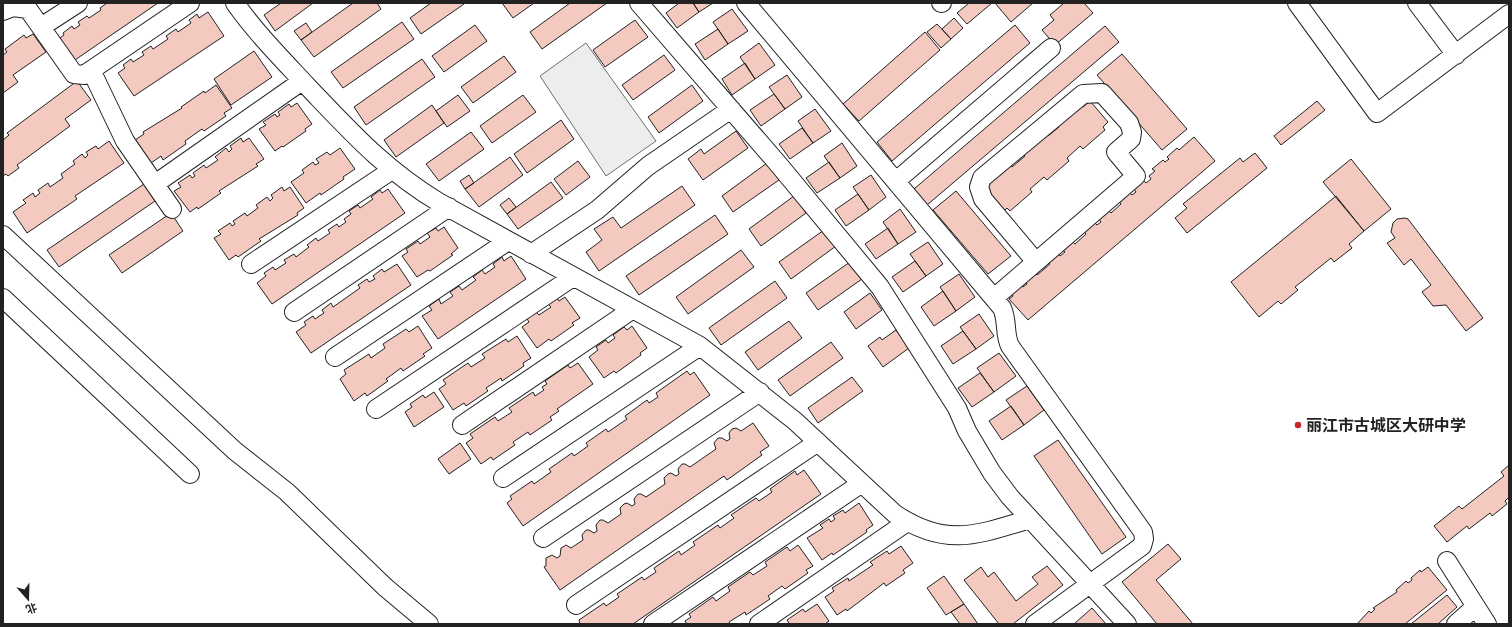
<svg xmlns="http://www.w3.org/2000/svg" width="1512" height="627" viewBox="0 0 1512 627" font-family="Jost,'Noto Sans SC',sans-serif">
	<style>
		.parking { fill: #ededed; stroke: #6f6f6f }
		.building { fill: #f3c9c0; stroke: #222 }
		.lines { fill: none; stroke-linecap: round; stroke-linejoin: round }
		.minor-casing { stroke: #222; stroke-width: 20 }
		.minor { stroke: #fff; stroke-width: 18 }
		.poi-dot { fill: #c62828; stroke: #fff; stroke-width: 1.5 }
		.labels { text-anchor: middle; stroke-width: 3; stroke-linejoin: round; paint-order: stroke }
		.poi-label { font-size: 16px; font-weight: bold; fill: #222; stroke: #fff; text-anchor: start }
	</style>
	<rect width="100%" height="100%" fill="#fff"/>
	<path class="parking" d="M586,43L656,141L606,176L540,76Z"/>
	<path class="building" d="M107,3H158L72,62L57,40L64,35L63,33L72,26L74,29L80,25L78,22L87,16L89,18L101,10L100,8Z
		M281,3H313L275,31L264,15Z
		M353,3H377L381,9L314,57L301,40Z
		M431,3H464V4L421,34L410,18Z
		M502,3H534L513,18Z
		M570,3H607L542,49L530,32Z
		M679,3H693L699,12L677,28L666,13Z
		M693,3H713L699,12Z
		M969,3H992L967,24L957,13Z
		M995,3H1033L1011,22Z
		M1064,3H1084L1093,13L1055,45L1042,30L1054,20L1050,15Z
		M732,9L748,31L728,44L713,22Z
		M208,12L224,36L134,96L118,73L125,68L123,65L131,59L133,62L144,55L142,52L151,46L153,49L168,39L166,36L176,29L178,32L191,23L189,20L197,14L199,18Z
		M954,18L963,28L951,39L942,29Z
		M635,20L648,37L605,67L593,50Z
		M402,22L414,39L343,88L331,72Z
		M306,23L312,32L301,40L294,31Z
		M937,24L951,39L941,48L927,32Z
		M475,25L487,41L444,72L432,56Z
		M1015,25L1030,43L892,161L877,142Z
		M1105,26L1119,42L927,205L914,189Z
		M718,29L728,44L705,60L695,44Z
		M925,32L940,50L859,121L843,104Z
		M33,34L46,52L13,75L18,82L3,93V55L7,52L5,49L24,35L26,38Z
		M759,43L775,65L755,79L740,57Z
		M254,51L272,77L231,105L214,79Z
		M1122,54L1187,129L1162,150L1097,75Z
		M664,55L675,70L633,100L622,85Z
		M504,56L516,72L473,103L461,87Z
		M422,59L435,77L366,125L354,107Z
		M745,63L755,79L732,95L722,79Z
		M787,75L802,97L785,109L769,87Z
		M77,81L91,100L65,119L70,126L17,165L19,168L8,176L6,174L3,176V140L9,135L7,133Z
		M216,85L232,108L224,113L226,116L204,131L202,129L185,141L186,144L163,160L161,156L151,163L135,140L144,134L143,132L182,108L181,107L204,91L205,93Z
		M692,85L703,101L659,133L648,117Z
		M774,94L785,109L761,126L750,110Z
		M458,95L470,111L447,127L436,111Z
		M523,95L536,112L492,143L480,126Z
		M1090,101L1108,122L1103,127L1105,130L1083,149L1080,146L1067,158L1069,161L1047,180L1044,177L1030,189L1032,192L1010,211L1007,208L1002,213L983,191L986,184L1010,164L1012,167L1025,156L1023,153L1046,133L1048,136L1059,127L1057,124L1081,104L1083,107Z
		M1317,101L1325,110L1281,145L1274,136Z
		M297,103L312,124L305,129L306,131L283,147L282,146L275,151L259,129L266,125L263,122L275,114L277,117L280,115L278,112L289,104L291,107Z
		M432,105L444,123L396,157L384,140Z
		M815,109L831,131L813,143L798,121Z
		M561,120L574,139L527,173L514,154Z
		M802,128L813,143L790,159L779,144Z
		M736,131L748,148L703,180L688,159L701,149L704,154Z
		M471,132L484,149L439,181L426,164Z
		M1194,137L1215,161L1028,320L1009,299L1013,296L1011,293L1021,284L1023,287L1027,284L1025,281L1035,273L1037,275L1050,264L1048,262L1058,253L1060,256L1065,252L1062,250L1072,241L1075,244L1086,234L1084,231L1095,223L1097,225L1101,222L1099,219L1109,211L1111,213L1121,204L1119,201L1130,193L1132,195L1136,192L1134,189L1144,181L1146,183L1151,179L1149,176L1155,171L1152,169L1163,160L1165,162L1169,159L1167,157L1177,148L1179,150Z
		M241,138L243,142L249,138L264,159L256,164L258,166L219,191L221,193L198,209L197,207L190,212L174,191L181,187L178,183L190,175L192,178L195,176L193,173L204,165L206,168L218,160L215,157L226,148L229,152L232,149L230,146Z
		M109,141L124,163L75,196L77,199L27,233L13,212L26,203L23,200L33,193L35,197L40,193L38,190L48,183L50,187L63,178L61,174L75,164L73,161L82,154L85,158L88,155L86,152L96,146L98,149Z
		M842,143L857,166L840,178L824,156Z
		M340,148L355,169L343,177L344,179L321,195L320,193L306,203L291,182L304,173L302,170L313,162L315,165L319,163L316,159L327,152L330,155Z
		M1255,153L1267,168L1187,233L1175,218L1187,208L1183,204L1240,158L1243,162Z
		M510,157L523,175L479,207L465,189Z
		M1351,159L1391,209L1364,231L1323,182Z
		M578,161L590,177L566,195L554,179Z
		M829,162L840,178L817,193L806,178Z
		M767,163L779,180L733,212L722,196Z
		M469,175L474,183L465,189L460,181Z
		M871,175L886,197L869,210L853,187Z
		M551,182L563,198L518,229L507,214Z
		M144,184L155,201L59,267L47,250Z
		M682,186L695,205L599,271L586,252L602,240L594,229L613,217L621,228Z
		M282,187L284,191L290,187L304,208L297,213L298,215L259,239L261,241L238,257L236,255L229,260L214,238L221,234L218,231L230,223L232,226L235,224L233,221L245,213L247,216L258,208L256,205L267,197L270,201L273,198L271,195Z
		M388,189L405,213L272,304L257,283L266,276L264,273L273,267L275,270L286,263L284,260L294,254L296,257L309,247L307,245L316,238L318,241L330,233L328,230L337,224L339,227L346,222L344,219L351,214L349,211L358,205L360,208L373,199L371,197L380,190L382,193Z
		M956,191L1011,256L988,274L933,210Z
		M858,194L869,210L846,226L835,210Z
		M794,196L806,213L761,246L749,229Z
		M1336,196L1364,231L1349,244L1352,248L1334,262L1331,258L1295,287L1298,290L1281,304L1278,301L1259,317L1231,282Z
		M509,198L516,207L507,214L500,205Z
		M900,209L916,232L898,244L883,222Z
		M171,213L183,231L122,273L109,255Z
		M715,215L728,234L639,295L626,276Z
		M1405,218L1408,219L1483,318L1466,331L1446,305L1433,306L1422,292L1431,285L1411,259L1404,265L1387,243L1395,238L1391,232L1393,223L1397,219Z
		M444,227L458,248L451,254L453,255L430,271L428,270L417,277L402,256L408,252L406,249L418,241L420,244L430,237L427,233L436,228L438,231Z
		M888,228L898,244L876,259L865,244Z
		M824,230L836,246L791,279L779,262Z
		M928,242L943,264L926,276L910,254Z
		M741,250L754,267L688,314L676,297Z
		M511,256L526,279L438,339L422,316L432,310L429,306L439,299L441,304L453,296L450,292L459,286L462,290L476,280L473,277L482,270L485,274L495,267L493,264L502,257L504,261Z
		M915,261L926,276L903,292L892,277Z
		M850,262L862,279L818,310L806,293Z
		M397,264L411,285L311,353L296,332L306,325L304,322L313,316L315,319L324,313L322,310L331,303L333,307L360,288L358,285L367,279L369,282L375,279L373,276L382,269L384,272Z
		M959,274L975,297L956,311L940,287Z
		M775,281L787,298L721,345L709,328Z
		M943,291L956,311L934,326L921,307Z
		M870,293L882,310L856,329L844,312Z
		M565,297L580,318L572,323L574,325L551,341L549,339L537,348L522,327L529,322L527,319L536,312L539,315L551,307L548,304L557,298L559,301Z
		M979,314L994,336L976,349L960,327Z
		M789,321L802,338L758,370L745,352Z
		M418,326L432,348L423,354L425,356L403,371L401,368L386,379L388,381L367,396L365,393L354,401L340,379L346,374L344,370L369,354L371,358L385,348L383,344L406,329L409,332Z
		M632,326L647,348L640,353L641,355L616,373L614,371L604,378L589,357L598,350L596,347L606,340L608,343L615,338L613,335L624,327L627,330Z
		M896,330L909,348L883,367L868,346L880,337L882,340Z
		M963,331L976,349L953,364L941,346Z
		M517,336L531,358L523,363L524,366L502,381L501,378L486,388L488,391L466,406L464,403L453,410L439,389L446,384L443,380L468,363L471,367L485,358L482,354L506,339L508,342Z
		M831,342L843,358L790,396L778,380Z
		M999,353L1016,376L994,392L977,368Z
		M578,363L593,384L557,409L559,411L550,417L552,420L530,435L528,432L513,442L515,445L493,460L491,457L481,464L466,443L473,438L470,434L495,417L498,421L512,412L509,408L533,392L535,396L544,390L542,387L547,384L545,381L568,365L570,368Z
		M687,371L690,375L694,372L710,395L523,526L507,503L512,499L510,496L532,481L534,484L551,472L549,469L572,453L574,456L588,446L586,443L606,429L608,432L627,419L625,416L647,400L649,403L658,397L656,393Z
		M980,373L994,392L972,407L958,388Z
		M852,377L863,391L818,423L808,408Z
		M1027,386L1044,410L1024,425L1006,400Z
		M434,392L444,407L414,427L405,412L412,407L410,404L423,395L425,398Z
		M1011,406L1024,425L1002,440L989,421Z
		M753,423L769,446L760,452L762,455L727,480L724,476L560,590L544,567L546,566V558L552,555L557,558L560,556L561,548L566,545L571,548L583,540L582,535L586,530H589L594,533L597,531L596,525L600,520H603L608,523L621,514L620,508L624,504L627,503L632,506L635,504L634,499L638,494H641L646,497L665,484L664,478L668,474L671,473L676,476L679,474L678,469L682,464H685L690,467L716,449L714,443L718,438H722L727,441L730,439L729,433L732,429L736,428L741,431Z
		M1058,440L1126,537L1102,554L1034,456Z
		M460,443L471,459L449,474L438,459Z
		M1509,465V497L1505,501L1507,504L1492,516L1490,513L1469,529L1467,526L1447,542L1434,526L1459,506L1462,509L1504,476L1501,472Z
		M804,470L821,494L633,624H580L579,620L604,603L606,606L619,597L617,594L642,577L644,580L656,572L654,568L679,551L681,555L695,545L693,542L718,525L720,528L734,518L731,515L756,498L759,501L772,492L770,489L795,471L797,475Z
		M859,503L873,525L866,530L867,532L833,555L832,553L822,560L807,538L823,528L820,525L829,519L831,522L835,519L833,516L843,510L845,513Z
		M1168,544L1181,559L1156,580L1193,624H1157L1122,582Z
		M798,545L813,566L806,570L808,573L785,589L782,586L768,596L770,599L746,615L745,612L729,622L730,624H687L685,621L691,617L689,614L713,597L716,601L730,591L728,587L750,572L753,575L767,566L765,562L787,547L790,551Z
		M901,546L913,563L903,570L905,573L886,586L884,583L847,611L846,609L837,615L825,597L834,591L832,588L848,578L849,581L873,565L870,562L887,551L889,554Z
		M1047,566L1063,585L1013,624H999L964,580L981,567L988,577L994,572L1016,601L1038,584L1032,577Z
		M1428,567L1447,590L1405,624H1357L1369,611L1371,613L1375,609L1373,608L1397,592L1396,590L1406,581L1408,583L1412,580L1411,578L1420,570L1421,572Z
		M944,576L964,604L946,615L927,588Z
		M1447,595L1457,607L1438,624H1411Z
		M817,604L829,621L825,624H787L789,623L787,620L803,609L805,612Z
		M964,604L978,624H960L951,612Z
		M1092,608L1106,624H1074Z"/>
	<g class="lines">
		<defs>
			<path id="minor" d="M235,3C256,33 283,60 308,87C352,133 385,170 440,203L700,346L795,421L895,514C946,548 977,535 1030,519
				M639,3L779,165L880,287L957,408L967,431L992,473L1010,497L1127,624
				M746,3L1002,308C1008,321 1004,334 1010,346L1143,532L1144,539L1142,546L1035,624
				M941,3H942
				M1297,3L1377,113L1509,14
				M1417,3L1456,55
				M3,11L13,7L28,9L74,74L84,75L190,3
				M41,27L78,3
				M91,70L125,141L172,209
				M896,181L1051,48
				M155,184L302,81
				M3,235L235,451L287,492L385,587L429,624
				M531,254L597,210L648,166L731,109
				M251,264L392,170
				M3,298L190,474
				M994,298L1136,176L1116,152L1131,139L1132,132L1129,123L1102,93L1083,94L982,178L979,187L983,199L1036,262
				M294,312L449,207
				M335,357L508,241
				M376,409L573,277
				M462,425L633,309
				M503,478L700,346
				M543,538L760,392
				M1447,561L1487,624
				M576,605L818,442
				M653,624L862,483
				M759,624L907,522
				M1456,624L1475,607"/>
		</defs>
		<use href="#minor" class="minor-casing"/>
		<use href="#minor" class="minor"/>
	</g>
	<circle class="poi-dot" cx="1298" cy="425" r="4"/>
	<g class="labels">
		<g class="poi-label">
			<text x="1306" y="431">丽江市古城区大研中学</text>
		</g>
	</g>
	<rect width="1512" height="627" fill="none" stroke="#222222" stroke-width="8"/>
	<g transform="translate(28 599) rotate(160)" stroke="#ffffff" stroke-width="3" paint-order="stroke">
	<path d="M0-3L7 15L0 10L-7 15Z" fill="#222222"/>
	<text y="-6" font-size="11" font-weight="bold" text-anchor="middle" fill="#222222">北</text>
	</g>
</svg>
